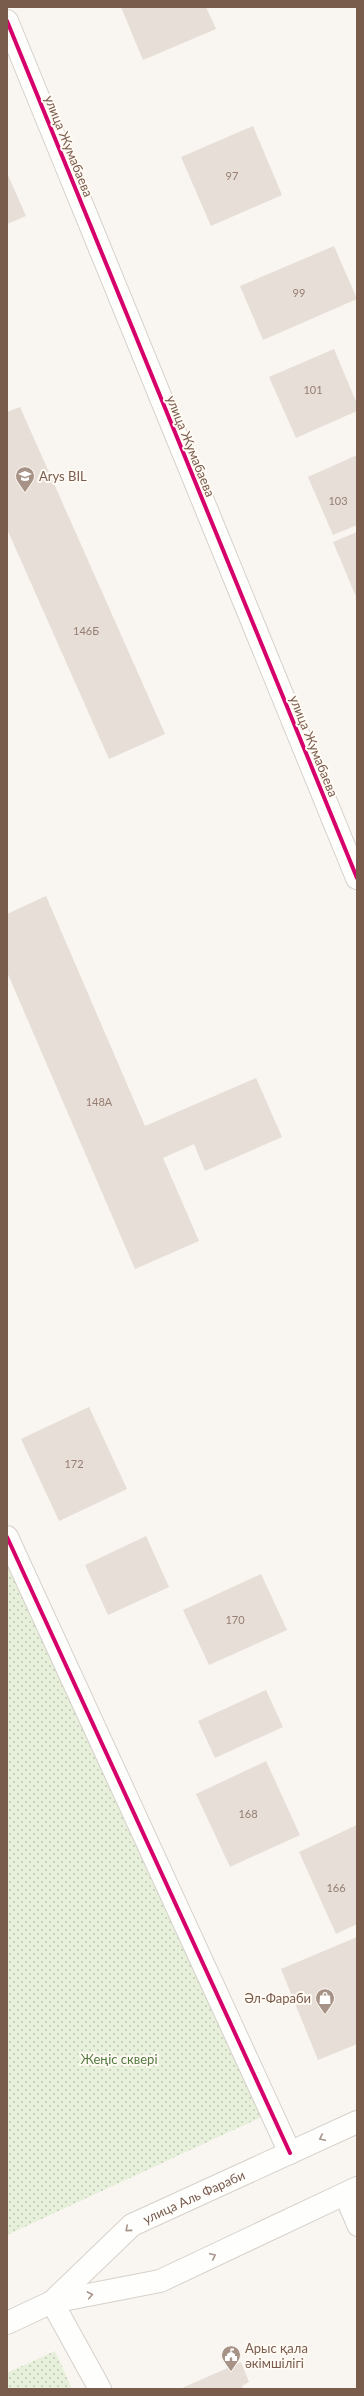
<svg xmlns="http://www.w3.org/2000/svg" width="364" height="2396" viewBox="0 0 364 2396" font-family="Lato,sans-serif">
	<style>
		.park { fill: url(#park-dots) }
		.building { fill: #e6ded7 }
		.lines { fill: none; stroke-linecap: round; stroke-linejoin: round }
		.lane-casing { stroke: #d7d1cb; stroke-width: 20 }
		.street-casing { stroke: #d7d1cb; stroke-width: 24 }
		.lane { stroke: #fefefd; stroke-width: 18 }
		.street { stroke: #fefefd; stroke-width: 22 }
		.cycleway-casing { stroke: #fffaf3; stroke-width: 6 }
		.cycleway { stroke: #d6006c; stroke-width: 4 }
		.oneway { stroke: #a8958b }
		.labels { text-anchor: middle; stroke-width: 4; stroke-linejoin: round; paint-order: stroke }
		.number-label { font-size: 11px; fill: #977e72 }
		.street-label { font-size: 13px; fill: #7a5c4d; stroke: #fffaf3 }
		.poi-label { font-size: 13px; fill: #7a5c4d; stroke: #fffaf3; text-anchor: start }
		.park-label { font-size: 13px; fill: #537a41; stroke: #fffaf3 }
	</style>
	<defs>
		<pattern id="park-dots" width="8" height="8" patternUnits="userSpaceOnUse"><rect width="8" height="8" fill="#e7f0db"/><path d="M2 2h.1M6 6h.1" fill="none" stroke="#c0c6b4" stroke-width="1.8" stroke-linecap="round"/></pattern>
	</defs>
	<rect width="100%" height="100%" fill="#f9f5f0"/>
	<path class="park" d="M7,1550L268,2114L7,2235Z
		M55,2351L72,2389H7V2373Z"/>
	<path class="building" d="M121,7H206L216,29L143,60Z
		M253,126L282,195L211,226L181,157Z
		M7,173L26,216L7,224Z
		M334,246L357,299L263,340L240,286Z
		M334,349L357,404V411L296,438L269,377Z
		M20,407L165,734L109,759L7,529V412Z
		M357,455V525L333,535L308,477Z
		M357,532V599L333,542Z
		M46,896L145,1126L256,1078L282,1137L205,1171L194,1144L163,1158L199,1241L135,1269L7,972V914Z
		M89,1407L127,1489L59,1521L21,1439Z
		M146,1536L169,1587L108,1615L85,1565Z
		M261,1574L287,1630L209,1665L183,1610Z
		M266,1690L283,1727L215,1758L198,1721Z
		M266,1761L300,1835L230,1867L196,1794Z
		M357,1825V1924L336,1934L299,1852Z
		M357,1937V2044L318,2060L281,1969Z
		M241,2362L249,2382L242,2386L243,2389H180Z"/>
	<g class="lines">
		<defs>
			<path id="lane" d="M343,2194L357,2227"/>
			<g id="street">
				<path d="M7,21L357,878"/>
				<path d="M7,1537L290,2153"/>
				<path id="s1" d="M52,2302L132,2225L357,2122"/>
				<path d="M52,2302L100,2389"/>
				<path d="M7,2323L52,2302L160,2281L357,2188"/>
			</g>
		</defs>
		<use href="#lane" class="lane-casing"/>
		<use href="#street" class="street-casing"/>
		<use href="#lane" class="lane"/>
		<use href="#street" class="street"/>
		<defs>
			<path id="cycleway" d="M7,21L357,878
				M7,1537L290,2153"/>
		</defs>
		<use href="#cycleway" class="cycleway-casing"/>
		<use href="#cycleway" class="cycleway"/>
	</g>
	<defs><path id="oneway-chevron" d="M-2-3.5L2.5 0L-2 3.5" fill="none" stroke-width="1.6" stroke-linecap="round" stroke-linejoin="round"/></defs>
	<g class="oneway">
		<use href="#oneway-chevron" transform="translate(322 2138) rotate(155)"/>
		<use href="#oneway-chevron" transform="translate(128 2229) rotate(139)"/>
		<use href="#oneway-chevron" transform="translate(213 2256) rotate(-25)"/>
		<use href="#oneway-chevron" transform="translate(90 2295) rotate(-11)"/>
	</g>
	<defs>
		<symbol id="school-pin" viewBox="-11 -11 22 30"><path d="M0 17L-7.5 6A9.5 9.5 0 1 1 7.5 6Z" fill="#a69286" stroke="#fffaf3"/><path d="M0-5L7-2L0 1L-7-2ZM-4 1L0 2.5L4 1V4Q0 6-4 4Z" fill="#fff"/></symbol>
		<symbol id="shop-pin" viewBox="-11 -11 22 30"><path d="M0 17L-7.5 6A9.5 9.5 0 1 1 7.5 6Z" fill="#a69286" stroke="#fffaf3"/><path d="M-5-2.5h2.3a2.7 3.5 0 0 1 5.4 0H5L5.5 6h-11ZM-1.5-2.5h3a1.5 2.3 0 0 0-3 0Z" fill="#fff"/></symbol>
		<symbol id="civic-pin" viewBox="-11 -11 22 30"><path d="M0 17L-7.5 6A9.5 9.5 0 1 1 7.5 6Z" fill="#a69286" stroke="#fffaf3"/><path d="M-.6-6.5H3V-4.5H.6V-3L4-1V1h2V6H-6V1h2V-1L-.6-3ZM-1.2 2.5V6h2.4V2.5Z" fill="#fff"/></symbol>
	</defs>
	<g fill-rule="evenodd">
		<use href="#school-pin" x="14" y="465" width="22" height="30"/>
		<use href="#shop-pin" x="314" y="1987" width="22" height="30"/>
		<use href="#civic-pin" x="220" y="2344" width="22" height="30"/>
	</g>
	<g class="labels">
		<g class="number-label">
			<text x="232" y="180">97</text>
			<text x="299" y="297">99</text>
			<text x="313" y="394">101</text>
			<text x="338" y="505">103</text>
			<text x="86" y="635">146Б</text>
			<text x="99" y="1106">148А</text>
			<text x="74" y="1468">172</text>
			<text x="235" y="1624">170</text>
			<text x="248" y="1818">168</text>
			<text x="336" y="1892">166</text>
		</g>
		<g class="street-label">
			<text transform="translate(69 146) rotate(68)" y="5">улица Жумабаева</text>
			<text transform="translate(191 446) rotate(68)" y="5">улица Жумабаева</text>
			<text transform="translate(314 746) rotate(68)" y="5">улица Жумабаева</text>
			<text dy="5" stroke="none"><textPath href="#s1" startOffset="179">улица Аль Фараби</textPath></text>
		</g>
		<g class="poi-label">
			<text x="39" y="481">Arys BIL</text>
			<text x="311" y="2003" text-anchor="end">Әл-Фараби</text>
			<text x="245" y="2353">Арыс қала<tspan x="245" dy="15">әкімшілігі</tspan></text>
		</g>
		<g class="park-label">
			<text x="119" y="2064">Жеңіс сквері</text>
		</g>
	</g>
	<rect width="364" height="2396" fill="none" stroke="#7a5c4d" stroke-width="16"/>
</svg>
